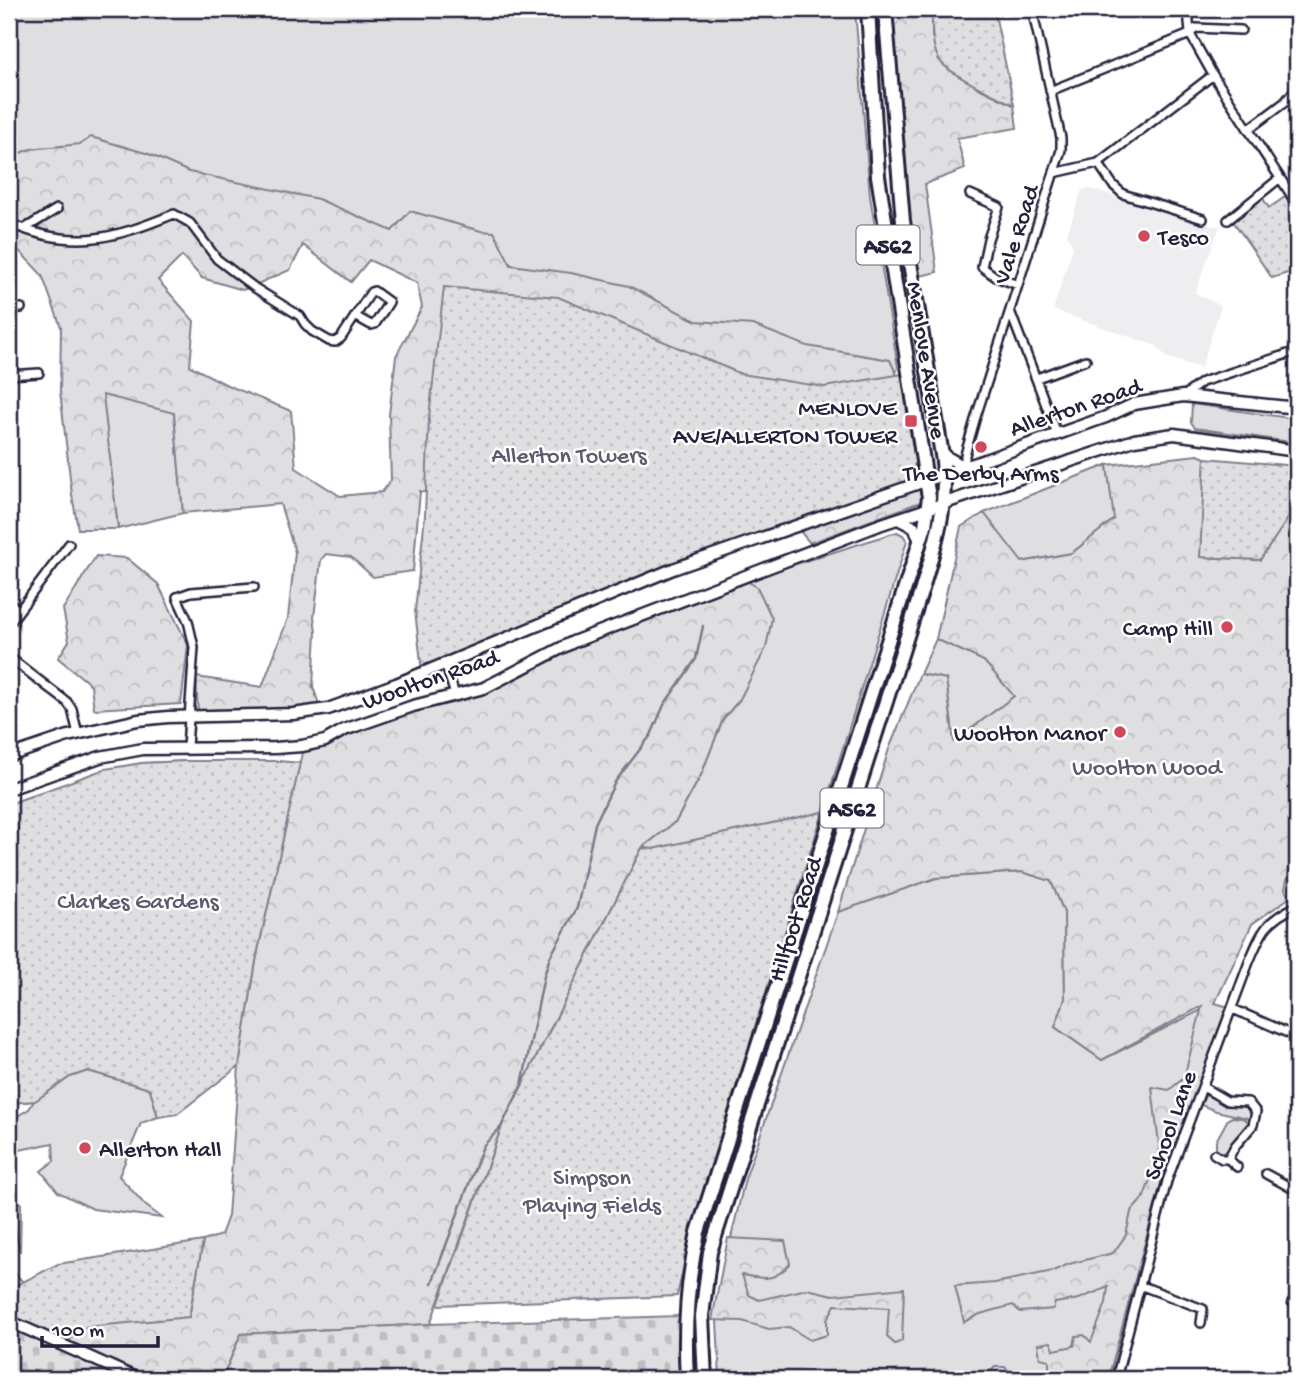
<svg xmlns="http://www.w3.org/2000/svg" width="1306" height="1388" viewBox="0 0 1306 1388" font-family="'Gochi Hand',sans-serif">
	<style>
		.built { fill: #eeeef1 }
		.grass { fill: #dfdfe2; stroke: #80808e; stroke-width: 2 }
		.forest { fill: url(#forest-crowns); stroke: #80808e; stroke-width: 2; fill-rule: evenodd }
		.cemetery { fill: url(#cemetery-stones); stroke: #80808e; stroke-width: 2 }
		.park { fill: url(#park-dots); stroke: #80808e; stroke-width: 2 }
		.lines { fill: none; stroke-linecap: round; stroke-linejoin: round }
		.stream { stroke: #7a7a88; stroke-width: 2.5 }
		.street-casing { stroke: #22223b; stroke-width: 12 }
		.secondary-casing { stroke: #22223b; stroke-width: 15 }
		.highway-casing { stroke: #22223b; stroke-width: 18 }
		.street { stroke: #fff; stroke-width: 7 }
		.secondary { stroke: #fff; stroke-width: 10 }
		.highway { stroke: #fff; stroke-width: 12 }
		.poi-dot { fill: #d1495b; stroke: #fff; stroke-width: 2.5 }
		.labels { text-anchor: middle; stroke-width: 5; stroke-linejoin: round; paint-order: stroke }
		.shield { fill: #fff; stroke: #646476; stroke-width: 2 }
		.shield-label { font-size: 23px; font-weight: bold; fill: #22223b }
		.street-label { font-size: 24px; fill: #22223b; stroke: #fff }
		.poi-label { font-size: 24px; fill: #22223b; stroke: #fff; text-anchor: end }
		.park-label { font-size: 24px; fill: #5b5b6d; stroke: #fff }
	</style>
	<defs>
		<pattern id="forest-crowns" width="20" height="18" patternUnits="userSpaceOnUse" patternTransform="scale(1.75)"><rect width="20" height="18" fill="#dfdfe2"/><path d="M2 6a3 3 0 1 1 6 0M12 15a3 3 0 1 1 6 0" fill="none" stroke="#bfbfc3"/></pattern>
		<pattern id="cemetery-stones" width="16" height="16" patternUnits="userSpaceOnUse" patternTransform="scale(1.75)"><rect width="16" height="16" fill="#dfdfe2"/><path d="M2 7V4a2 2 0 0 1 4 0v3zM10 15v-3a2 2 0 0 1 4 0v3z" fill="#bfbfc3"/></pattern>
		<pattern id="park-dots" width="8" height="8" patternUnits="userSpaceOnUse" patternTransform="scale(1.75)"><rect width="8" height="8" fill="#dfdfe2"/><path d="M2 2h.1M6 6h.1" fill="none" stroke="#bfbfc3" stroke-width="1.8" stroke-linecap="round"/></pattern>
	</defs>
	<rect width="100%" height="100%" fill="#fff"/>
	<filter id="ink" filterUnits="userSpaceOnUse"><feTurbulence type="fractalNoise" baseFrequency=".0143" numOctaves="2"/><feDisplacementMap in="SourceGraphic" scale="14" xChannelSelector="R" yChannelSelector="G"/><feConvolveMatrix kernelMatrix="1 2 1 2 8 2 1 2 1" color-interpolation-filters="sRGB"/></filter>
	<g filter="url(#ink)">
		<path class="built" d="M1088,188L1213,226H1220L1195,293L1221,306L1201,368L1166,357L1157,346L1053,310L1073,247L1067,234L1082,190Z"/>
		<path class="grass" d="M9,9H855L870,196L898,367L896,373L360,248L9,180Z
			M102,394L174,412L183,513L118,529Z
			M1192,404L1289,418L1293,420L1290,442L1195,428L1191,422Z
			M1107,465L1115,519L1072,553L1021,562L984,513Z
			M897,532L903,535L907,541L823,812L653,849L642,848L676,821L701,775L723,719L740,699L745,580Z
			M936,639L984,661L1015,696L954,742L946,679L920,674Z
			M186,761H278L123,946L57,1086L70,1077L88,1071L150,1089L158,1117L141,1123L119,1176L145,1205L162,1218L93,1209L58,1192L41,1171L54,1161L53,1143L10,1152L14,1169L9,1168V1121L29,1109L34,1101L11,1103L9,1105V804L105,770L142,763Z
			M1022,872L1051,881L1064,912L1065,999L1055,1027L1102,1060L1215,1003L1157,1187L1109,1379H720L716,1301L745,1179L838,912L936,878Z
			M1208,1095L1229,1105L1249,1106L1253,1111L1252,1119L1216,1111L1201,1105L1205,1096Z
			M1232,1117L1242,1118L1251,1123L1231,1145L1228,1151L1221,1154L1216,1151V1141L1228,1119Z
			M9,1198L21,1203L20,1252L13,1221L9,1222Z"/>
		<path class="forest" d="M891,9H932V37L978,88L1014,105L1017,128L957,138L965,169L925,184L937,272L916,277L902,166Z
			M91,137L149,154L189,172L318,199L392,231L410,211L481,231L494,232L511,265L571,273L629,286L696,321L753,325L807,346L890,360L908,399L437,496L420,491L413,571L373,577L351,557L326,554L321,560L314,617L316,632L313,687L320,707L297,711L198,712L196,677L262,687L288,618L295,552L280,504L183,513L174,413L103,395L118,529H78L72,495L60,391L61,327L42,275L9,240V157L31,149L81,144ZM303,245L351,282L369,260L417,283L422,307L396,356L389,415L391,480L382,492L340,496L296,468L291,411L227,385L190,366L194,321L158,280L182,256L202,278L243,290L290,270Z
			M914,428L923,501L810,543L793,523Z
			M1198,455L1205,458L1201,557L1260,560L1297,505V836L1285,889L1289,898L1252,924L1215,1003L1229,1007L1163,1176L1108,1379H1095L1089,1374L1067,1379H983L995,1367H1005L1015,1376L1045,1373L1049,1369V1360L1040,1358L1038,1344L1051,1342L1054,1350L1074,1346L1076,1336L1084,1335L1091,1342L1106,1303L1108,1287L1079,1299L1055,1303L1053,1309L1020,1312L1013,1305L980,1314L964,1322L955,1286L995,1283L1053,1271L1069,1264L1113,1253L1126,1235L1131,1212L1144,1197L1158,1157L1159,1145L1152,1087L1169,1090L1184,1078L1202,1006L1102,1060L1055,1027L1065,999L1064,912L1051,881L1022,872L936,878L838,912L889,749L920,674L946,679L954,742L1014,696L984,661L936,639L961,527L984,513L1022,562L1072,553L1114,519L1107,465Z
			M96,556L127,558L158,584L188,645L181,704L94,709L91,685L58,658L69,641L63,609Z
			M745,580L757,587L772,618L766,648L740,699L723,719L701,775L676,821L642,848L503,1123L430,1324L241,1334L222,1379H91L9,1357V1267L25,1284L189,1317L203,1241L221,1235L228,1216L239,1066L257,955L302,753L315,750L413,708L484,690L571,646Z
			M728,1238L785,1241L790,1264C773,1282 765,1279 742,1275L749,1295L759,1300L807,1289L833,1295L904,1288L902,1341L895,1344L887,1337L889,1308L835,1305L827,1320V1335L810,1340L789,1327L769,1329L742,1321L712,1320Z"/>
		<path class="cemetery" d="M679,1316L683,1379H222L241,1334L430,1324Z
			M9,1325L124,1379H9Z"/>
		<path class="park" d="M932,9H994L1014,105C998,97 945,73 938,58C931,42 932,26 932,9Z
			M1262,197L1269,208L1285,197L1297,215V270L1272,278L1233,221Z
			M444,287L558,297L741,374L824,387L903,374L923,477L422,671L415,611L425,515L429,417Z
			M1205,458L1297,466V505L1260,560L1200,557Z
			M186,761H278L300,763L257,955L239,1066L177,1114L158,1117L150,1089L88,1071L70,1077L35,1101L11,1103L9,1105V804L105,769L142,763Z
			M823,812L697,1210L677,1296L438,1305L503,1123L642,848L653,849Z
			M203,1241L189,1317L86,1327L64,1344L9,1319V1289L58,1264Z"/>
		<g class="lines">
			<path class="stream" d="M432,1283L483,1146L501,1127L522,1085L544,976L550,957L577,908L595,824L615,782L651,735L664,705L696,659L703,626"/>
			<defs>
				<path id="street" d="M1188,9L1190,34L1213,75L1297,204
					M1050,91L1190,34L1196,28L1241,30
					M1249,129L1285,102L1297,87
					M1098,163L1113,185L1123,194L1203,219
					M1054,173L1098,163L1213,75
					M970,194L999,207L988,239L982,267L996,277L1018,285
					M1228,220L1280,178
					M9,223C72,251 113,239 174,214L190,223L217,259L255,288L300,316L305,324L312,331L329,341L335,342L341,338L371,292L374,291L389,302L375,324L371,325L355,316
					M24,229L57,209
					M9,309L21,308
					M1010,311L1057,434
					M9,375L39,373
					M1037,378L1086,360
					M1184,396L1202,382L1297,351
					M965,467V455L975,420L1061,150V138L1032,9
					M9,602L18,610
					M9,624L69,544
					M9,657L67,702L72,709L78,734
					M445,663L455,695
					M187,747L194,647L188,621L177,597L191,592L254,587
					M1233,1009L1297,1037
					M1203,1087L1227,1101L1248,1102L1256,1112L1253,1125L1235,1146L1228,1159
					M1214,1154L1222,1159H1228L1237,1167
					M1266,1174L1297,1191
					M1296,1280L1297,1283
					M1142,1286L1203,1309L1201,1323
					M1292,1302L1297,1301
					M1116,1379L1167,1181L1249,962C1262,931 1265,921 1297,906"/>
				<path id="secondary" d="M941,450L947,457L965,467
					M898,519L914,527L920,541
					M9,756L68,736L138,720L168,717L293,714L328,709L396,684L673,569L965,467L1106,417L1134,404L1183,396L1297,408
					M9,789L100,757L143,749L275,748L302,746L325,741L344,730L413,706L484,688L573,642L879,525L1134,440L1174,434L1297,451
					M9,1321L138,1379"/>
				<path id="highway" d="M687,1379C684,1329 687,1281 698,1232L925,526L929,497L926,480L878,176L868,9
					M705,1379L702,1316L710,1252L922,589C935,544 948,509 943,461L903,221L885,9"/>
			</defs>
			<use href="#street" class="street-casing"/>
			<use href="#secondary" class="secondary-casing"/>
			<use href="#highway" class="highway-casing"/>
			<use href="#street" class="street"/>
			<use href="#secondary" class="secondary"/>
			<use href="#highway" class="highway"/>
		</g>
	</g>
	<g class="poi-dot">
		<circle cx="1144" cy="236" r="7"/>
		<rect x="904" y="414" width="14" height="14" rx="3.5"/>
		<circle cx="981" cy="447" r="7"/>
		<circle cx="1227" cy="627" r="7"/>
		<circle cx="1120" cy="732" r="7"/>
		<circle cx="85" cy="1148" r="7"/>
	</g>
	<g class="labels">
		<g class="shield">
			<rect x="856.5" y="225.5" width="63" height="39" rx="5"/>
			<rect x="820.5" y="788.5" width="63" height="39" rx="5"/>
		</g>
		<g class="shield-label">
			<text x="888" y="253">A562</text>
			<text x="852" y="816">A562</text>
		</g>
		<g class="street-label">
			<text transform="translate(1015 234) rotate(-72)" y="8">Vale Road</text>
			<text transform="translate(928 360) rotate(81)" y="8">Menlove Avenue</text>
			<text transform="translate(1075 406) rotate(-19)" y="8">Allerton Road</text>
			<text transform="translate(430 678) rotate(-19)" y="8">Woolton Road</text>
			<text transform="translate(794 919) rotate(-72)" y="8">Hillfoot Road</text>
			<text transform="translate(1169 1125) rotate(-70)" y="8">School Lane</text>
		</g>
		<g class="poi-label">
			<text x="1158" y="244" text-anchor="start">Tesco</text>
			<text x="897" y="415">MENLOVE<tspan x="897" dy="28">AVE/ALLERTON TOWER</tspan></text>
			<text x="981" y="480" text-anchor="middle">The Derby Arms</text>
			<text x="1213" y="635">Camp Hill</text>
			<text x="1106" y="740">Woolton Manor</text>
			<text x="99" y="1156" text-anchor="start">Allerton Hall</text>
		</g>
		<g class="park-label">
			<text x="569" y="462">Allerton Towers</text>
			<text x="1147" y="774">Woolton Wood</text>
			<text x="138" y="908">Clarkes Gardens</text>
			<text x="592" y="1184">Simpson<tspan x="592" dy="28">Playing Fields</tspan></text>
		</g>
	</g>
	<rect width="1306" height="1388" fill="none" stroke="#fff" stroke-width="35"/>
	<rect x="18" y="18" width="1271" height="1353" fill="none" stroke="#22223b" stroke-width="2.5" filter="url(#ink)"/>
	<path d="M42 1336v10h116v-10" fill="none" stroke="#22223b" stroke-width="3.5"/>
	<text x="52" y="1336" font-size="21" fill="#22223b" stroke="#ffffff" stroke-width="5" paint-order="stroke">100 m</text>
</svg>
